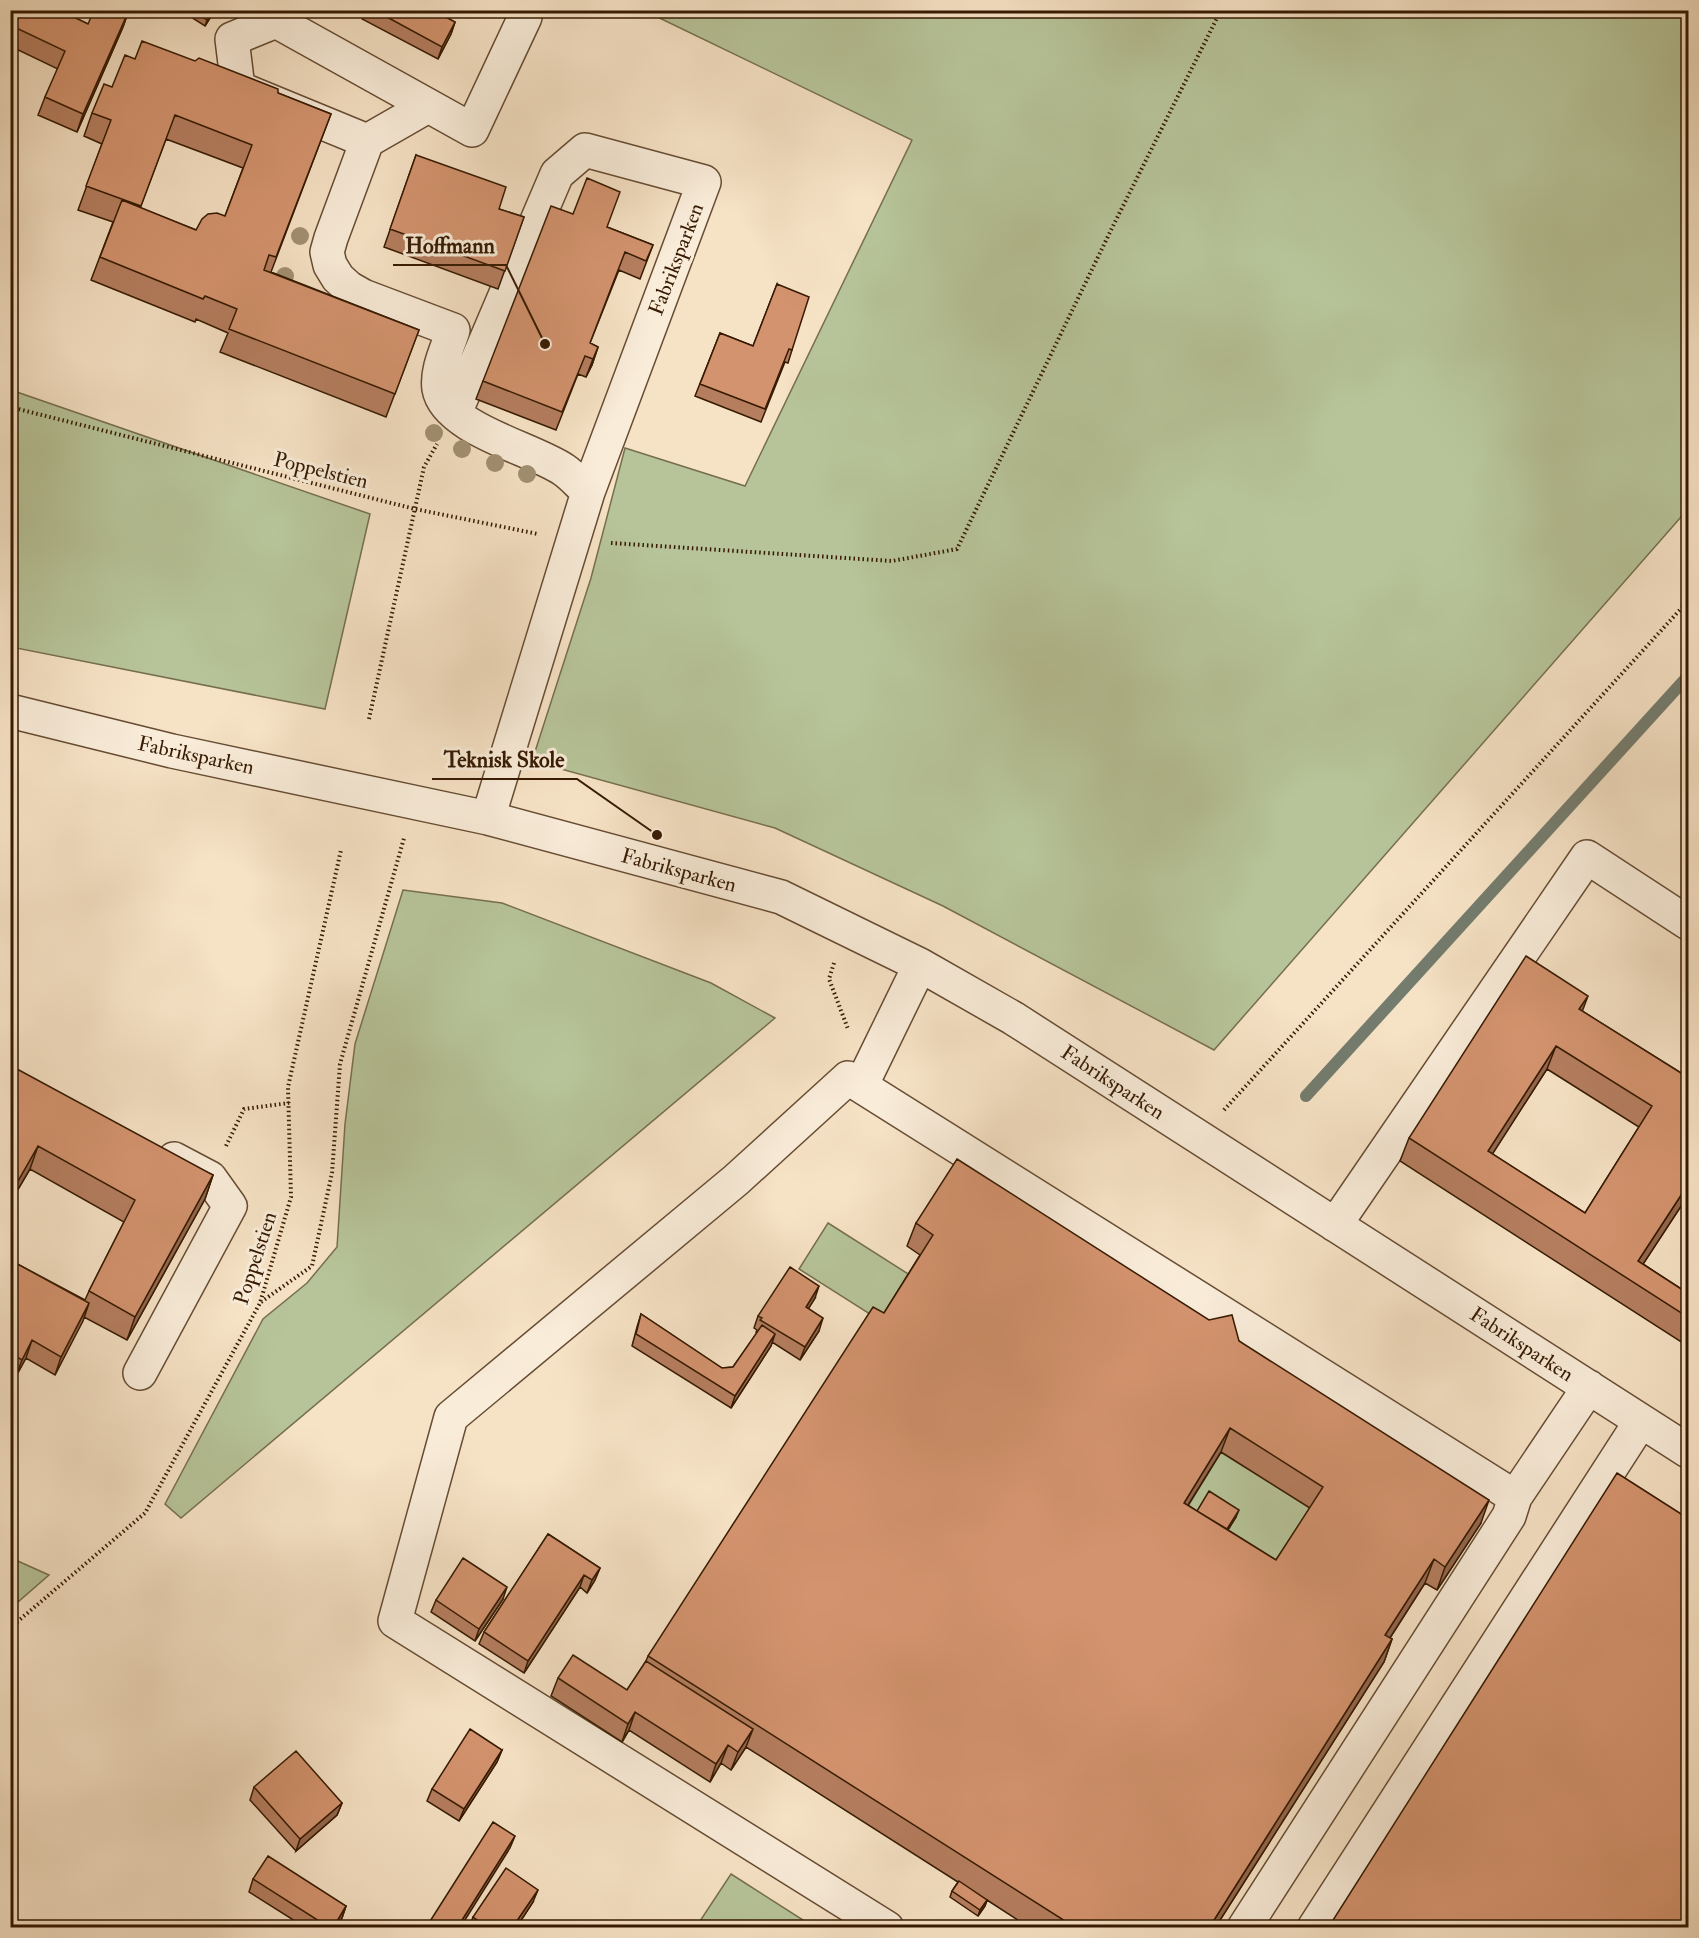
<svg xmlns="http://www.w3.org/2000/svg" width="1699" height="1938" viewBox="0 0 1699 1938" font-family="'IM FELL Double Pica',serif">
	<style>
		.green { fill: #b7c499; stroke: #766f4e; stroke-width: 1.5 }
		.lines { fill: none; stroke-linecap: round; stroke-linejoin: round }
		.stream { stroke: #747c6e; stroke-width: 12 }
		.minor-casing { stroke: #664c33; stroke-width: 36 }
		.path { stroke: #361a02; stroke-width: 4; stroke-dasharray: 1.5 3; stroke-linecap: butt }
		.minor { stroke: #f9ecd9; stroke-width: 33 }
		.tree { fill: #a29072 }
		.wall { fill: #b57e5f; stroke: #361a02; stroke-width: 1.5; fill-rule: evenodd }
		.shaded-wall { fill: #94674d; stroke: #361a02; stroke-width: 1.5 }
		.building { fill: #d3936e; stroke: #361a02; stroke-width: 1.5; fill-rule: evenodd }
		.labels { text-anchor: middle; stroke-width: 6; stroke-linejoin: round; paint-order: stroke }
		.street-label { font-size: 21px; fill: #361a02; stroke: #f9ecd9 }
		.leader { fill: none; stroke: #361a02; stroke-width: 2 }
		.callout-dot { fill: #361a02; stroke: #f9ecd9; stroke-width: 2 }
		.callout-label { font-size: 22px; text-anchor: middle; font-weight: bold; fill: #361a02; stroke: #f9ecd9; stroke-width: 6; stroke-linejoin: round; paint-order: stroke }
	</style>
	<rect width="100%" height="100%" fill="#f6e2c5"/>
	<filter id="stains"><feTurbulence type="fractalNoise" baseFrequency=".00333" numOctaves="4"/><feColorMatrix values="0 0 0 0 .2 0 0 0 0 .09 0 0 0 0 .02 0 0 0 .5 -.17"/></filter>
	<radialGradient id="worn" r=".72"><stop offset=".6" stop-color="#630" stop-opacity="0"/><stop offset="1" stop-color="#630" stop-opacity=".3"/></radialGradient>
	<path class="green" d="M645,11H1688V509L1214,1050L943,906L775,828L532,761L591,578L625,448L745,486L912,140Z
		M11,390L370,514L325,709L11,647Z
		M403,890L502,903L711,983L775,1018L181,1518L165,1504L263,1319L307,1283L337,1247L345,1124L355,1044Z
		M828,1223L913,1277L884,1323L799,1269Z
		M1221,1452L1315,1511L1268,1584L1176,1526Z
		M11,1558L49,1575L11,1608Z
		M731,1874L814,1927H710L700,1921Z"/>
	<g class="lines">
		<path class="stream" d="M1306,1096L1688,676"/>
		<defs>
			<path id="minor" d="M525,17L472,130L276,21L232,39L238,88L367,141L331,238L327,252L330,265L338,278L349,288L363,296L453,330C448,347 436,370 439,389C446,429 534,449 564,470C573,476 580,485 588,492
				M367,141L428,106
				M455,413L557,174L585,150L704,182L588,492L488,818
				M10,711L172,751L488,818L781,897L920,965L1013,1018L1688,1451
				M861,1086L1515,1497
				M1335,1225L1587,857L1688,923
				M140,1373L230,1206L210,1178L174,1159
				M887,1928L395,1621L451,1417L736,1180L848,1078L861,1086L920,965
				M1244,1928L1509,1516L1515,1497L1589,1387
				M1314,1928L1641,1421"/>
		</defs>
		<use href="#minor" class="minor-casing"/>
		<path class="path" d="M10,407L415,509L538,534
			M611,543L892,561L957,549L1112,228L1221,10
			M369,719L424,467L437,444
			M834,963L829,979L848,1029
			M1224,1110L1688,601
			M226,1146L244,1109L289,1103
			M261,1302L312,1266L332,1173L340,1064L404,838
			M10,1628L145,1513L260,1303L291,1197L288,1087L341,850"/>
		<use href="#minor" class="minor"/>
	</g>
	<g class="tree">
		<circle cx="300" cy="236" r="9"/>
		<circle cx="285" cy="276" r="9"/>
		<circle cx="434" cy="433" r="9"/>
		<circle cx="462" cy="449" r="9"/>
		<circle cx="495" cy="463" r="9"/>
		<circle cx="527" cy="474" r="9"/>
	</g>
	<path class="wall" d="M10,10L64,13L66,10H74L71,16L88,24L129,10L123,27L77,132L38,115L45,97L58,69L10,46Z
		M180,10H215L205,26Z
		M365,10H433L455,22L451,34L438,59L362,19Z
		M135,59L278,93L331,114L271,272L419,330L386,417L220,352L228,333L196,319L195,322L91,280L113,222L78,210L102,144L84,136L92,113ZM166,139L243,168L225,216L196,230L140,208Z
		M416,155L499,209L524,217L498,289L384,247Z
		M607,227L653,245L640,279L619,270L590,343L598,347L592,365L586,377L578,374L556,430L476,399L483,381Z
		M777,284L792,350L788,363L785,362L761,422L695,396L720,333L753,346Z
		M1582,1011L1689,1078V1194L1643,1264L1689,1294V1347L1400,1161L1409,1138ZM1547,1069L1639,1127L1585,1213L1492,1154Z
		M10,1081L213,1175L205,1199L127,1340L84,1317L55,1375L26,1358L15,1378L10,1375V1260L85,1300L89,1291L124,1222L30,1169L10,1203Z
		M916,1223L1239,1341L1481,1523L1437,1590L1425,1583L1390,1638L1392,1639L1384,1662L1215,1928H1030L987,1900L985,1906L978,1916L950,1897L952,1891L958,1882L746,1747L731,1770L721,1763L710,1782L629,1730L622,1742L551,1696L558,1678L627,1690L646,1661L648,1656L884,1313L920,1255L907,1246ZM1221,1452L1310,1508L1276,1560L1228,1530L1236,1517L1197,1511L1188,1505Z
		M815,1298L808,1309L819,1331L800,1360L772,1342L771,1346L731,1408L632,1346L637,1327L641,1314L722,1368L733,1367L757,1333L756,1332L757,1330L754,1328L758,1316Z
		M548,1534L600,1568L595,1580L587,1593L580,1587L524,1673L479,1644L484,1632Z
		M503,1599L475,1641L431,1612L436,1600Z
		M502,1750L497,1762L459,1821L427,1801L432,1789Z
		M254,1787L342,1803L337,1815L296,1851L250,1800Z
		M253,1879L346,1906L342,1918L336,1928H306L249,1892Z
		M533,1902L516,1928H469L473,1917Z"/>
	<path class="shaded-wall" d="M129,10L123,27L77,132L83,114Z
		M213,10H215L205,26L207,20Z
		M455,22L451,34L438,59L442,47Z
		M598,347L592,365L586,377L593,359Z
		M1588,996L1579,1020V1009Z
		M1556,1046L1547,1069L1479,1175L1488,1151Z
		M38,1146L30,1169L10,1203V1195Z
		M213,1175L205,1199L127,1340L135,1317Z
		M1689,1183V1194L1632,1281L1638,1261Z
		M819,1286L815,1298L802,1319L806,1307Z
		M89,1303L83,1321L55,1375L61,1357Z
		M823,1318L819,1331L800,1360L805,1347Z
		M775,1334L771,1346L731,1408L735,1396Z
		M32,1340L26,1358L15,1378L22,1360Z
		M1230,1428L1221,1452L1175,1526L1184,1503Z
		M1489,1500L1481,1523L1437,1590L1445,1567Z
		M1239,1510L1236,1517L1218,1545L1221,1539Z
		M1434,1559L1425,1583L1377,1658L1385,1635Z
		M600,1568L595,1580L587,1593L592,1580Z
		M584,1575L580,1587L524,1673L528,1661Z
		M507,1587L503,1599L475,1641L479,1629Z
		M1392,1639L1384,1662L1215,1928H1209Z
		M635,1712L629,1730L622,1742L628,1724Z
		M753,1729L746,1747L731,1770L738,1752Z
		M728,1745L721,1763L710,1782L716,1764Z
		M502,1750L497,1762L459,1821L464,1809Z
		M342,1803L337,1815L296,1851L300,1839Z
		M515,1836L510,1848L460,1928H457Z
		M538,1890L533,1902L516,1928H512Z
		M987,1900L985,1906L978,1916L980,1910Z
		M346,1906L342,1918L336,1928H333Z"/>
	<path class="building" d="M10,10H59L88,24L94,10H129L83,114L45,97L65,51L10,25Z
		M66,10H74L71,16L64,13Z
		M192,10H213L207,20Z
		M374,10H433L455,22L442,47Z
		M142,41L195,61L199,58L278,89V93L331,114L276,257L269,255L264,270L419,330L395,394L229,329L237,309L205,296L203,299L100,257L122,200L196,230L202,219L208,214L217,213L225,216L252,145L175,115L141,206L86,186L111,120L92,113L104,84L112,87L125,55L135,59Z
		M416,155L506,187L499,209L524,217L505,271L390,229Z
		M587,178L620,192L607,227L653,245L646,261L625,252L590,343L598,347L593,359L585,356L562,412L483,381L551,206L573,214Z
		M777,284L809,297L792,350L789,349L765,409L700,384L720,333L753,346Z
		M1526,956L1588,996L1579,1009L1689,1078V1183L1638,1261L1689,1294V1318L1409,1138ZM1556,1046L1652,1106L1585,1213L1488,1151Z
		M17,1069L213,1175L135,1317L89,1291L135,1200L38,1146L10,1195V1081Z
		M957,1159L1209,1320L1232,1315L1239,1341L1489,1500L1445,1567L1434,1559L1385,1635L1392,1639L1209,1928H1076L648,1656L873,1307L884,1313L933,1235L916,1223ZM1230,1428L1323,1487L1276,1560L1184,1503Z
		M10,1260L89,1303L61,1357L32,1340L22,1360L10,1353Z
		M790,1267L819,1286L806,1307L823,1318L805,1347L760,1320L762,1318L758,1316Z
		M641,1314L722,1368L733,1367L762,1325L775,1334L735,1396L636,1334Z
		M1617,1473L1689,1519V1928H1328Z
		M1209,1491L1239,1510L1227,1529L1197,1511Z
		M548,1534L600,1568L592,1580L584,1575L528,1661L484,1632Z
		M463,1558L507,1587L479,1629L436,1600Z
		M573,1655L627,1690L646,1661L753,1729L738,1752L728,1745L716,1764L635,1712L628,1724L558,1678Z
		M470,1729L502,1750L464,1809L432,1789Z
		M296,1751L342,1803L300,1839L254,1787Z
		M493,1822L515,1836L457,1928H429L427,1926Z
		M268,1856L346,1906L333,1928H330L253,1879Z
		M506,1868L538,1890L512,1928H489L473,1917Z
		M959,1881L987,1900L980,1910L952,1891Z"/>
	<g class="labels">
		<g class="street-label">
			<text transform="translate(676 259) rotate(-69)" y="7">Fabriksparken</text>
			<text transform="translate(321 470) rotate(14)" y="7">Poppelstien</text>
			<text transform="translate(196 755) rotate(12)" y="7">Fabriksparken</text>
			<text transform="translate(679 870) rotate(15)" y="7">Fabriksparken</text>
			<text transform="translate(1113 1082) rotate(33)" y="7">Fabriksparken</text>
			<text transform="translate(255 1258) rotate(-72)" y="7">Poppelstien</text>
			<text transform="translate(1522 1344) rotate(33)" y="7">Fabriksparken</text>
		</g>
	</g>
	<path class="leader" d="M545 344L506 265H393M657 835L577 779H432"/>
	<g class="callout-dot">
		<circle cx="545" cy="344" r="6"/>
		<circle cx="657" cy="835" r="6"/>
	</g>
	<g class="callout-label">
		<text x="450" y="253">Hoffmann</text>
		<text x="504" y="767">Teknisk Skole</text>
	</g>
	<rect width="1699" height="1938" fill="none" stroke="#f6e2c5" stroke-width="36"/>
	<rect x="12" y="12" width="1675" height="1914" fill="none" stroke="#361a02" stroke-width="3"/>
	<rect x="18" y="18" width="1663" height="1902" fill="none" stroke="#361a02" stroke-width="1.5"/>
	<rect width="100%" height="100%" filter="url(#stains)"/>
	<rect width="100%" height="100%" fill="url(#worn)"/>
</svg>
